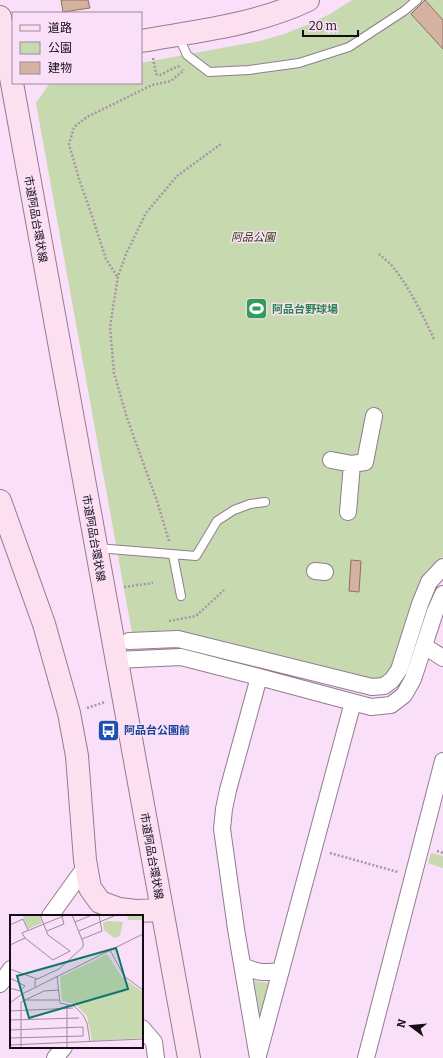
<svg xmlns="http://www.w3.org/2000/svg" width="443" height="1058" viewBox="0 0 443 1058" font-family="Bitter,'Noto Sans JP',serif">
	<style>
		.green { fill: #c6d9af }
		.building { fill: #d3b2a2; stroke: #8f7061 }
		.lines { fill: none; stroke-linecap: round; stroke-linejoin: round }
		.lane-casing { stroke: #937b92; stroke-width: 10 }
		.street-casing { stroke: #937b92; stroke-width: 18 }
		.secondary-casing { stroke: #937b92; stroke-width: 24 }
		.path { stroke: #a994a7; stroke-width: 2.5; stroke-dasharray: 2 2; stroke-linecap: butt }
		.lane { stroke: #fff; stroke-width: 8 }
		.street { stroke: #fff; stroke-width: 16 }
		.secondary { stroke: #fde0f0; stroke-width: 22 }
		.labels { text-anchor: middle; stroke-width: 3; stroke-linejoin: round; paint-order: stroke }
		.street-label { font-size: 11px; fill: #150c15; stroke: #fadff8 }
		.park-label { font-size: 11px; font-style: italic; fill: #2a3d05; stroke: #fadff8 }
		.leisure-label { font-size: 11px; font-weight: bold; fill: #27864d; stroke: #fadff8; text-anchor: start }
		.transit-label { font-size: 11px; font-weight: bold; fill: #164399; stroke: #fadff8; text-anchor: start }
		.inset-road { fill: none; stroke: #9e8b9d; stroke-width: 1 }
		.view { fill: #0f766e; fill-opacity: 0.15; stroke: #0f766e; stroke-width: 2 }
		.inset-edge { fill: none; stroke: #150c15; stroke-width: 2 }
	</style>
	<rect width="100%" height="100%" fill="#fadff8"/>
	<path class="green" d="M352,0H443V557L439,560L423,577L413,601L392,666C386,676 382,678 371,682L132,633L36,103L50,83H141V63L260,41L284,34L307,25L330,14Z
		M431,853L443,856V868L428,863Z
		M254,981L269,983L260,1015Z"/>
	<path class="building" d="M61,0H88L90,8L63,12Z
		M425,0L443,20V49L411,14Z
		M351,560L361,561L359,592L349,591Z"/>
	<g class="lines">
		<defs>
			<path id="lane" d="M178,35L187,55L209,72L249,70L299,63L349,47L404,11L417,0
				M97,548L196,556L217,521L234,510L250,504L265,502
				M173,555L181,596"/>
			<path id="street" d="M331,460L352,464L365,462L374,416
				M348,512L352,464
				M315,571L325,572
				M129,641L178,639L372,687L384,686L392,680L399,670L420,604L429,582L443,567
				M424,646L443,658
				M116,660L181,657L259,677L371,707L391,705L404,695L413,679L435,612L443,594
				M50,916L86,866
				M243,966C257,973 266,973 281,971
				M0,984L11,969
				M142,1028L154,1042L156,1058
				M259,1052L353,702
				M55,1058L64,1047
				M258,1058L236,929L222,829L224,809L228,790L259,677
				M366,1058L443,761"/>
			<path id="secondary" d="M0,17L189,1058
				M141,41C197,31 256,25 308,0
				M0,501L44,624L69,713L77,756L85,860L90,888L100,902L119,909L136,911L162,910"/>
		</defs>
		<use href="#lane" class="lane-casing"/>
		<use href="#street" class="street-casing"/>
		<use href="#secondary" class="secondary-casing"/>
		<path class="path" d="M153,58L156,74L160,75L176,67L181,66
			M379,254C383,258 389,262 393,267C410,288 422,314 434,339
			M117,276L106,259L89,207L79,179L69,144L74,127L87,117L152,85L171,81L183,71V69
			M169,541L157,501L127,418L114,373L110,327L118,276L126,254L146,213L177,176L221,144
			M124,587L153,583
			M169,621L196,616L224,590
			M87,708L105,702
			M437,851L443,853
			M330,853L398,872"/>
		<use href="#lane" class="lane"/>
		<use href="#street" class="street"/>
		<use href="#secondary" class="secondary"/>
	</g>
	<defs>
		<symbol id="stadium-square" viewBox="-11 -11 22 22"><rect x="-9" y="-9" width="18" height="18" rx="4" fill="#2e9e5b" stroke="#fadff8"/><path d="M0-5a6.5 5 0 1 0 0 10a6.5 5 0 1 0 0-10ZM-3.5-1.8h7v3.6h-7Z" fill="#fff"/></symbol>
		<symbol id="bus-square" viewBox="-11 -11 22 22"><rect x="-9" y="-9" width="18" height="18" rx="4" fill="#1a4fb4" stroke="#fadff8"/><path d="M-5-6H5V4H4V6H2V4H-2V6H-4V4H-5ZM-3.5-4V0h7V-4ZM-3.5 1.2v1.5H-2V1.2ZM2 1.2v1.5H3.5V1.2Z" fill="#fff"/></symbol>
	</defs>
	<g fill-rule="evenodd">
		<use href="#stadium-square" x="244" y="296" width="25" height="25"/>
		<use href="#bus-square" x="96" y="718" width="25" height="25"/>
	</g>
	<g class="labels">
		<g class="street-label">
			<text transform="translate(36 219) rotate(80)" y="4">市道阿品台環状線</text>
			<text transform="translate(94 538) rotate(80)" y="4">市道阿品台環状線</text>
			<text transform="translate(152 856) rotate(80)" y="4">市道阿品台環状線</text>
		</g>
		<g class="park-label">
			<text x="253" y="241">阿品公園</text>
		</g>
		<g class="leisure-label">
			<text x="272" y="313">阿品台野球場</text>
		</g>
		<g class="transit-label">
			<text x="124" y="734">阿品台公園前</text>
		</g>
	</g>
	<g transform="translate(10 915)">
		<rect width="133" height="133" fill="#fadff8"/>
		<path d="M29,0L32,8L18,14L13,1ZM117,0H133V5H118ZM98,6L113,7L110,21L104,23L94,15L93,8ZM97,39L112,62L133,77V121L131,123L82,126L77,101L65,89L52,86L50,62Z" fill="#c6d9af"/>
		<path class="inset-road" d="M65,7L82,0M0,10L13,4L18,15M37,16L54,9L52,2M69,16L106,0M15,23L12,18L56,0M72,24L92,16L89,0M0,30L15,23L43,45L60,36L38,20L30,0M100,35L114,61L133,75M0,54L27,64M47,61L50,88L64,91L73,100L77,108L80,127M0,63L15,71L10,76L0,73M25,72V65L49,54L73,32V27L62,0M15,85H50M0,88L12,79L133,19M57,90V133M0,96L63,93M0,105L69,103M0,115L73,112V121L0,123M0,130L133,124M11,133V87L34,76L49,75"/>
		<path class="view" d="M106,33L118,74L19,103L7,61Z"/>
		<rect width="133" height="133" class="inset-edge"/>
	</g>
	<rect x="12" y="12" width="130" height="72" fill="#fadff8" stroke="#9e8b9d"/>
	<rect x="20" y="25" width="20" height="6" fill="#fde0f0" stroke="#9e8b9d"/>
	<text x="48" y="32" font-size="12" fill="#150c15">道路</text>
	<rect x="20" y="42" width="20" height="12" fill="#c6d9af" stroke="#9e8b9d"/>
	<text x="48" y="52" font-size="12" fill="#150c15">公園</text>
	<rect x="20" y="62" width="20" height="12" fill="#d3b2a2" stroke="#9e8b9d"/>
	<text x="48" y="72" font-size="12" fill="#150c15">建物</text>
	<g transform="translate(411 1026) rotate(286)" stroke="#fadff8" stroke-width="3" paint-order="stroke">
	<path d="M0-3L7 15L0 10L-7 15Z" fill="#150c15"/>
	<text y="-6" font-size="11" font-weight="bold" text-anchor="middle" fill="#150c15">N</text>
	</g>
	<path d="M303 30v6h55v-6" fill="none" stroke="#150c15" stroke-width="2"/>
	<text x="309" y="30" font-size="12" fill="#150c15" stroke="#fadff8" stroke-width="3" paint-order="stroke">20 m</text>
</svg>
